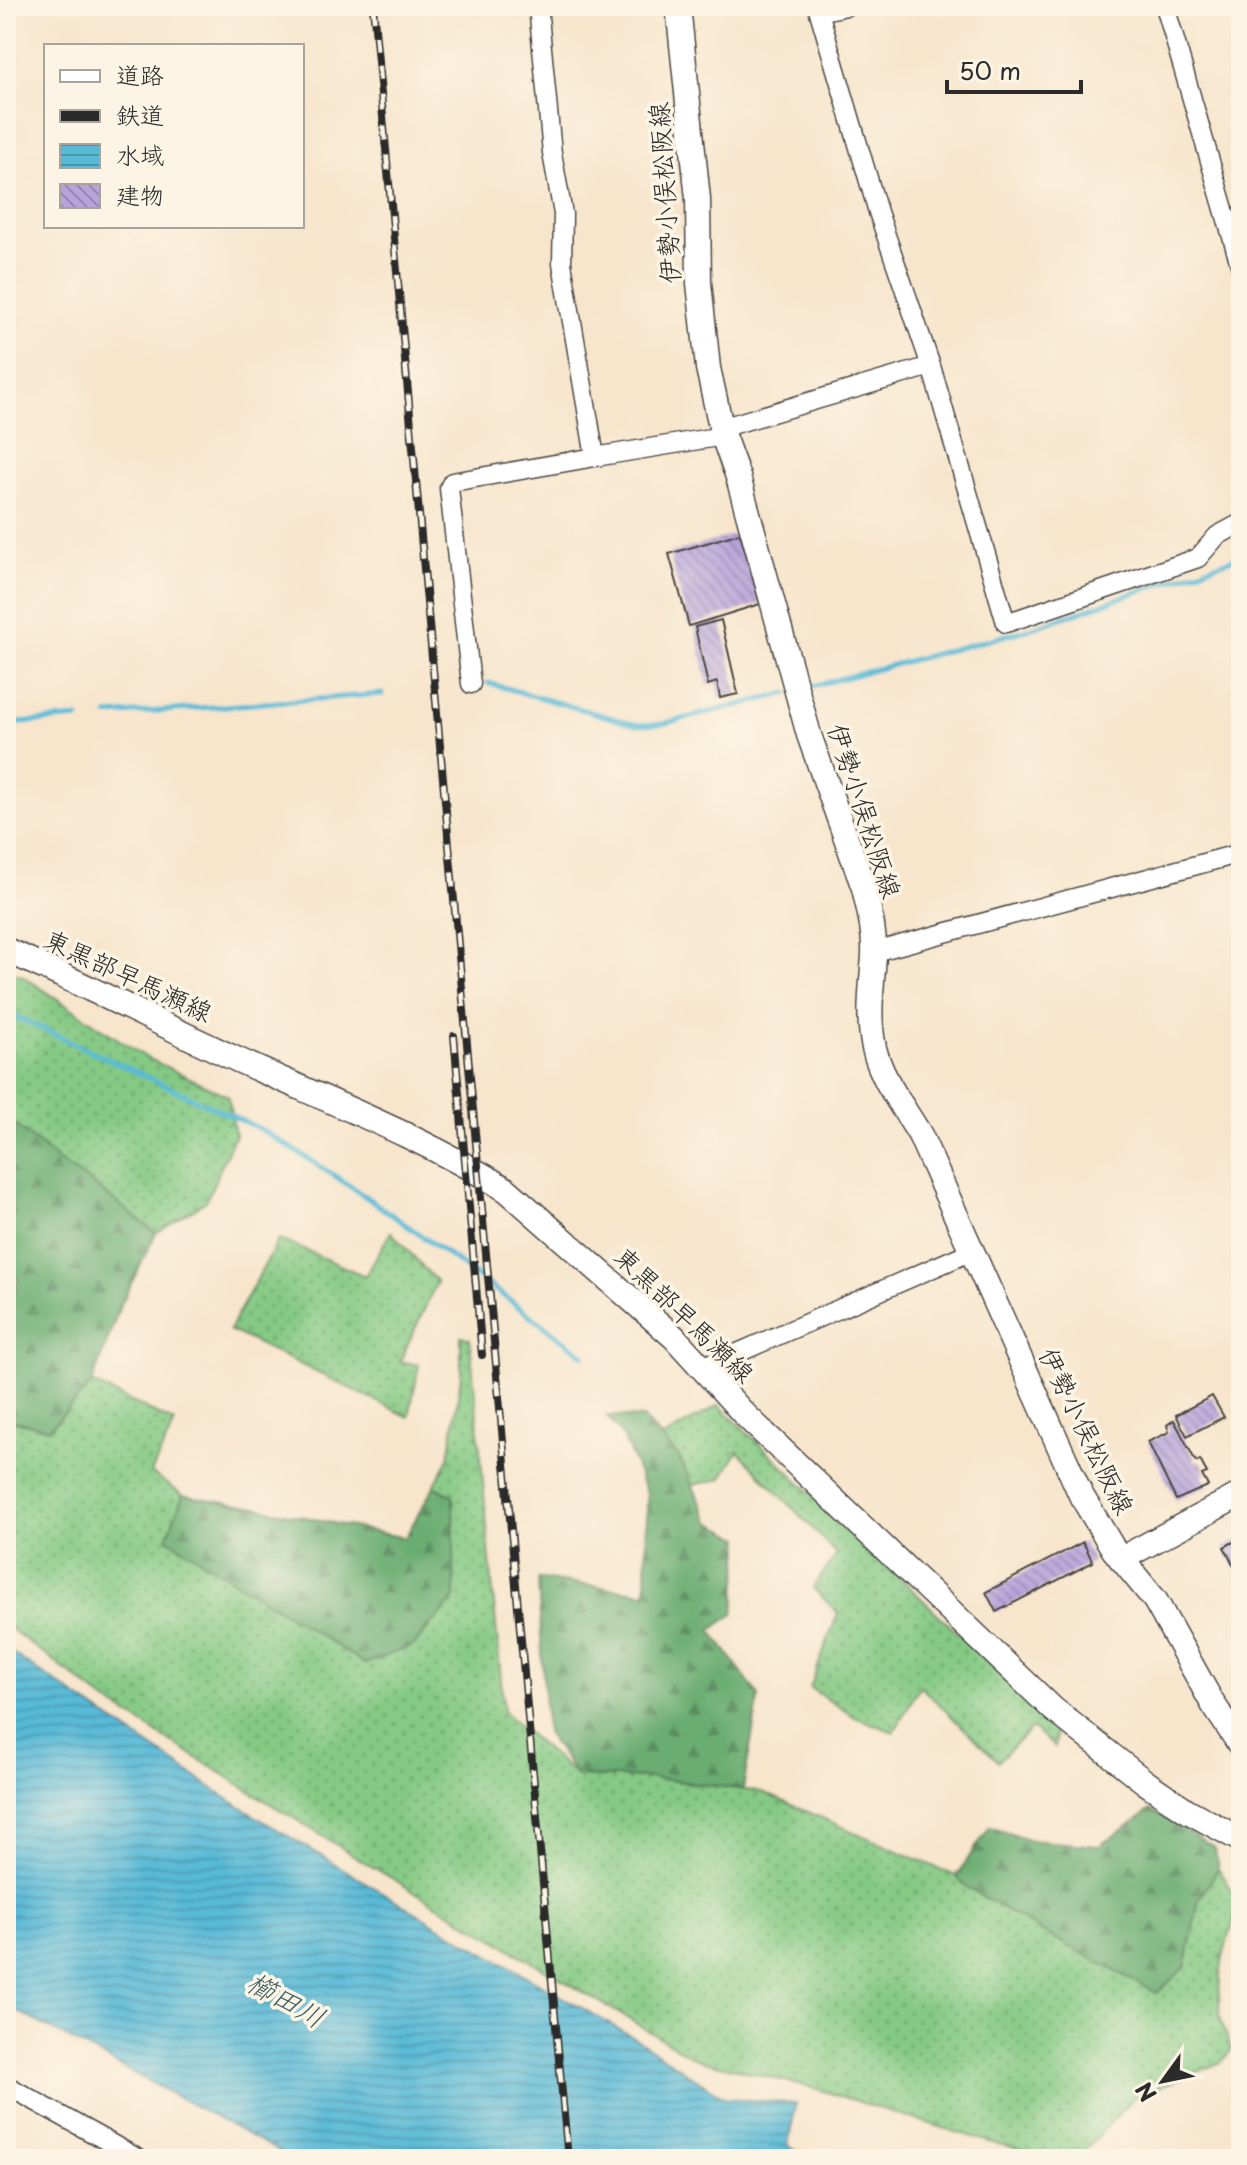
<svg xmlns="http://www.w3.org/2000/svg" width="1247" height="2165" viewBox="0 0 1247 2165" font-family="'Playpen Sans','Klee One',sans-serif">
	<style>
		.grass { fill: url(#grass-dots); stroke: #587a58; stroke-width: 2 }
		.forest { fill: url(#forest-firs); stroke: #4b6c4e; stroke-width: 2 }
		.water { fill: url(#water-rules); stroke: #427281; stroke-width: 2 }
		.lines { fill: none; stroke-linecap: round; stroke-linejoin: round }
		.stream { stroke: #58bad7; stroke-width: 5 }
		.building { fill: url(#building-back-hatch) }
		.street-casing { stroke: #4a4743; stroke-width: 21 }
		.secondary-casing { stroke: #4a4743; stroke-width: 27 }
		.street { stroke: #fff; stroke-width: 18 }
		.secondary { stroke: #fff; stroke-width: 24 }
		.rail-casing { stroke: #2b2b2b; stroke-width: 8 }
		.rail { stroke: #fcf5e5; stroke-width: 5; stroke-dasharray: 15; stroke-linecap: butt }
		.labels { text-anchor: middle; stroke-width: 7; stroke-linejoin: round; paint-order: stroke }
		.street-label { font-size: 26px; fill: #2b2b2b; stroke: #fcf5e5 }
		.water-label { font-size: 28px; font-style: italic; fill: #3b5d67; stroke: #fcf5e5 }
	</style>
	<defs>
		<pattern id="grass-dots" width="8" height="8" patternUnits="userSpaceOnUse" patternTransform="scale(2)"><rect width="8" height="8" fill="#84c984"/><path d="M2 2h.1M6 6h.1" fill="none" stroke="#6ca36c" stroke-width="1.8" stroke-linecap="round"/></pattern>
		<pattern id="forest-firs" width="22" height="20" patternUnits="userSpaceOnUse" patternTransform="scale(2)"><rect width="22" height="20" fill="#6bad72"/><path d="M5 1l3.5 6h-7zM16 11l3.5 6h-7z" fill="#588d5e"/></pattern>
		<pattern id="water-rules" width="6" height="5" patternUnits="userSpaceOnUse" patternTransform="scale(2)"><rect width="6" height="5" fill="#58bad7"/><path d="M0 2.5h6" fill="none" stroke="#4997af"/></pattern>
		<pattern id="building-back-hatch" width="6" height="6" patternUnits="userSpaceOnUse" patternTransform="scale(2)"><rect width="6" height="6" fill="#b8a4db"/><path d="M-1 5l2 2M0 0l6 6M5-1l2 2" fill="none" stroke="#9686b2"/></pattern>
	</defs>
	<rect width="100%" height="100%" fill="#fcf5e5"/>
	<filter id="ink" filterUnits="userSpaceOnUse"><feTurbulence type="fractalNoise" baseFrequency=".0125" numOctaves="2"/><feDisplacementMap in="SourceGraphic" scale="16" xChannelSelector="R" yChannelSelector="G"/><feConvolveMatrix kernelMatrix="1 2 1 2 8 2 1 2 1" color-interpolation-filters="sRGB"/></filter>
	<filter id="wash" filterUnits="userSpaceOnUse"><feTurbulence type="fractalNoise" baseFrequency=".006" numOctaves="4" result="noise"/><feDisplacementMap in="SourceGraphic" scale="32" xChannelSelector="R" yChannelSelector="G"/><feGaussianBlur stdDeviation="1.8" result="paint"/><feColorMatrix in="noise" values="0 0 0 0 0 0 0 0 0 0 0 0 0 0 0 0 0 1.4 0 .05"/><feComposite in="paint" operator="in"/></filter>
	<g filter="url(#wash)">
		<rect width="100%" height="100%" fill="#f7e5cc"/>
		<path class="grass" d="M6,972L21,975L147,1058L228,1096L235,1135L206,1201L156,1233L85,1178L60,1162L6,1117Z
			M391,1232L437,1282L400,1361L419,1365L409,1417L229,1330L279,1239L365,1276Z
			M461,1336L470,1339L504,1713L577,1776L652,1778L762,1792L956,1876L968,1888L1055,1939L1185,1967L1199,1899L1218,1869C1247,1905 1233,1917 1223,1957C1220,1972 1218,1998 1220,2014C1222,2026 1228,2038 1231,2050L1222,2062L1134,2097L1077,2159H1055L989,2142L817,2089L696,2059L361,1860L168,1740L99,1696L6,1625V1419L49,1429L92,1383L175,1423L151,1473L183,1495L168,1538L365,1664L453,1496L434,1486L449,1458L461,1375Z
			M719,1405L1056,1727L1055,1747L1032,1728L998,1761L920,1686L894,1732L855,1717L810,1688L838,1613L813,1588L837,1554L738,1451L721,1479L692,1485L679,1457L662,1438Z"/>
		<path class="forest" d="M6,1117L60,1162L85,1178L156,1233L120,1306L92,1383L49,1429L6,1419V1316L18,1279L6,1272Z
			M607,1416L643,1418L679,1457L710,1522L741,1538L734,1614L711,1630L759,1696L743,1789L652,1778L577,1776L546,1733L538,1579L646,1593L647,1494L624,1438Z
			M434,1486L453,1496L455,1598L414,1645L365,1664L167,1538L183,1495L251,1506L405,1538Z
			M1151,1810L1215,1848L1218,1869L1199,1899L1185,1967L1157,1993L1055,1939L968,1888L956,1876L990,1827L1028,1840L1099,1846Z"/>
		<path class="water" d="M6,1649L245,1810L442,1928L638,2040L725,2098L796,2104L788,2145L807,2159H293L6,2005Z"/>
		<g class="lines">
			<path class="stream" d="M488,683L637,725L662,724L788,693
				M805,688L1030,629L1241,556
				M108,715L382,694
				M6,724L79,718
				M6,1012L258,1128C372,1195 477,1277 584,1355"/>
		</g>
		<g id="blocks">
			<path class="building" d="M740,533L760,604L689,626L669,554Z
				M721,620L738,694L720,698L717,682L708,685L695,627Z
				M1212,1396L1224,1417L1187,1436L1176,1415Z
				M1174,1420L1196,1462L1200,1460L1207,1473L1202,1475L1208,1486L1176,1500L1148,1442L1169,1432L1167,1425Z
				M1241,1538V1579L1224,1547Z
				M1083,1542L1093,1562L996,1612L986,1592Z"/>
		</g>
	</g>
	<g filter="url(#ink)">
		<use href="#blocks" fill-opacity="0" stroke="#4a4743" stroke-width="2"/>
		<g class="lines">
			<defs>
				<path id="street" d="M538,6L552,153L563,214L562,263L595,457L723,436
					M846,6L819,12L878,212L931,366L1006,623L1198,558L1217,536L1241,523
					M1165,6L1241,268
					M721,428L931,366
					M471,684L449,488L452,482L595,457
					M874,952L1241,853
					M701,1366L724,1359L972,1251
					M6,2085L139,2159"/>
				<path id="secondary" d="M678,6L698,199L699,283L708,368L723,436L738,477L809,735L864,888C869,910 875,932 874,955C872,986 867,1016 874,1048C882,1081 903,1106 920,1135L1081,1495L1114,1550L1155,1600L1213,1704L1241,1746
					M6,950C84,984 160,1024 238,1060C328,1101 423,1137 507,1190L674,1337L744,1414L1053,1709L1145,1782L1186,1810L1241,1840
					M1121,1559L1241,1494"/>
			</defs>
			<use href="#street" class="street-casing"/>
			<use href="#secondary" class="secondary-casing"/>
			<use href="#street" class="street"/>
			<use href="#secondary" class="secondary"/>
			<defs>
				<path id="rail" d="M373,6L568,2159
					M454,1036L482,1355"/>
			</defs>
			<use href="#rail" class="rail-casing"/>
			<use href="#rail" class="rail"/>
		</g>
	</g>
	<g class="labels">
		<g class="street-label">
			<text transform="translate(665 193) rotate(-94)" y="9">伊勢小俣松阪線</text>
			<text transform="translate(864 811) rotate(72)" y="9">伊勢小俣松阪線</text>
			<text transform="translate(128 976) rotate(25)" y="9">東黒部早馬瀬線</text>
			<text transform="translate(684 1315) rotate(44)" y="9">東黒部早馬瀬線</text>
			<text transform="translate(1086 1431) rotate(64)" y="9">伊勢小俣松阪線</text>
		</g>
		<g class="water-label">
			<text transform="translate(286 2000) rotate(29)" y="10">櫛田川</text>
		</g>
	</g>
	<rect width="1247" height="2165" fill="none" stroke="#fcf5e5" stroke-width="32"/>
	<rect x="44" y="44" width="260" height="184" fill="#fcf5e5" stroke="#a8a49b" stroke-width="2"/>
	<rect x="60" y="70" width="40" height="12" fill="#ffffff" stroke="#a8a49b" stroke-width="2"/>
	<text x="116" y="84" font-size="24" fill="#2b2b2b">道路</text>
	<rect x="60" y="110" width="40" height="12" fill="#2b2b2b" stroke="#a8a49b" stroke-width="2"/>
	<text x="116" y="124" font-size="24" fill="#2b2b2b">鉄道</text>
	<rect x="60" y="144" width="40" height="24" fill="url(#water-rules)" stroke="#a8a49b" stroke-width="2"/>
	<text x="116" y="164" font-size="24" fill="#2b2b2b">水域</text>
	<rect x="60" y="184" width="40" height="24" fill="url(#building-back-hatch)" stroke="#a8a49b" stroke-width="2"/>
	<text x="116" y="204" font-size="24" fill="#2b2b2b">建物</text>
	<g transform="translate(1163 2081) rotate(237)" stroke="#fcf5e5" stroke-width="6" paint-order="stroke">
	<path d="M0-6L14 30L0 20L-14 30Z" fill="#2b2b2b"/>
	<text y="-12" font-size="22" font-weight="bold" text-anchor="middle" fill="#2b2b2b">N</text>
	</g>
	<path d="M947 80v12h134v-12" fill="none" stroke="#2b2b2b" stroke-width="4"/>
	<text x="959" y="80" font-size="24" fill="#2b2b2b" stroke="#fcf5e5" stroke-width="6" paint-order="stroke">50 m</text>
</svg>
